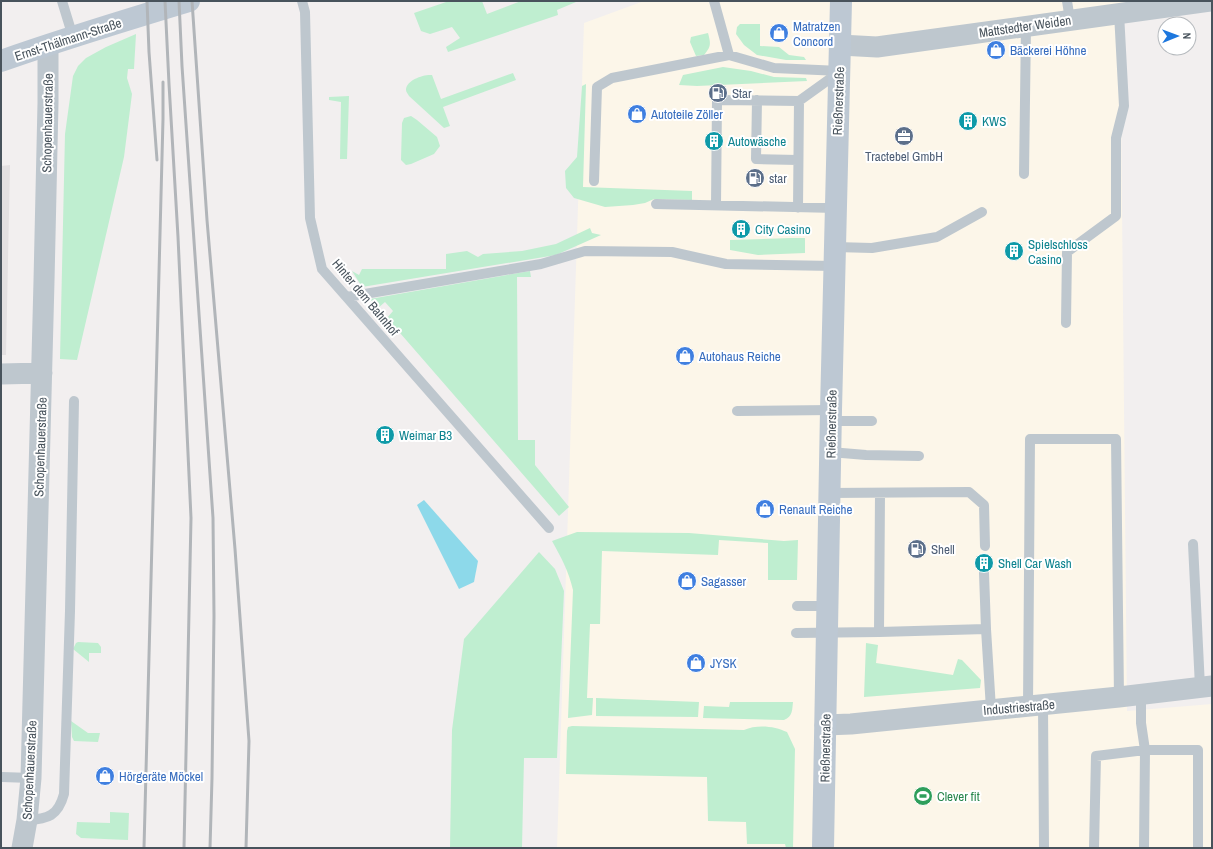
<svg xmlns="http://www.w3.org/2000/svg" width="1213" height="849" viewBox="0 0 1213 849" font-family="'Archivo Narrow',sans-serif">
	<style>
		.commercial { fill: #fcf6e9 }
		.education { fill: #e3e0e1 }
		.green { fill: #bfeed0 }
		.water { fill: #8dd9ea }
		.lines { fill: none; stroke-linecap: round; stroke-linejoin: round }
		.lane { stroke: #bec7ce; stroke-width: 10 }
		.street { stroke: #bec7ce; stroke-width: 21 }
		.secondary { stroke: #bdc8d3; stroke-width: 22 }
		.rail { stroke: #b1b5b9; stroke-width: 3 }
		.labels { text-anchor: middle; stroke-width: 4; stroke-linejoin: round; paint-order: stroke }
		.shop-label { font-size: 13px; fill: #366cbe; stroke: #fff; text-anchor: start }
		.street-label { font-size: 13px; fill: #48535c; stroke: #fff }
		.service-label { font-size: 13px; fill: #4e5e75; stroke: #fff; text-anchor: start }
		.culture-label { font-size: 13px; fill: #0d838f; stroke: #fff; text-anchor: start }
		.leisure-label { font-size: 13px; fill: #27864d; stroke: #fff; text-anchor: start }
	</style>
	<rect width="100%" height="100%" fill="#f2efef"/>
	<path class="commercial" d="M644,1H1132L1120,3L1127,711L1212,704V848H557L584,23Z"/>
	<path class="education" d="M10,165L6,355H1V166Z"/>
	<path class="green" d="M449,1H482L487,14L521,1H575L576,2L557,10L558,15L448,52L446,47L460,38L452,27L430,34L421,31L414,13Z
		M740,24H760V46L779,47L789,55L804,57L806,60H786L757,55L744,45L736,34L737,27Z
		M708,33C711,44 711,47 704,55L696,56L690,42L691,37Z
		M136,34L134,69H128L127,78L132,94L124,157L77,360L60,359L65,134L73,76L78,66L86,58L106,47Z
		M723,67L751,71L774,77L806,78L807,81L697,86L679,85L683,75Z
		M513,73L516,80L443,107L450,126L444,128L409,96C408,94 406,92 406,90C406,80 424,74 432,75L441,99Z
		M586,84L583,187L692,191V200L654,199L645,203L633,205L605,207L574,198L566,188L565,171L577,157L582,86Z
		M349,96L347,159H340L341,102L329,100V97Z
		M411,116L417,120L437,137L440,146L434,154L411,164L406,165L401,160L402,123L404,118Z
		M590,228L592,233L601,235L556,255L362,287L352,271L359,275L362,269H446V254L467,251L478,257L483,254L522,251L556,244Z
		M791,238H805V253L758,255L730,250V240Z
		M530,271L531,277H517L518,440H535V465L569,507L559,516L387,318L393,311L385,302L378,308L370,299Z
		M577,532L689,533L784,541L798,540L797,580H768V543L719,540L718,555L602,551L600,624H590L587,698H593L592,715L568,718L573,590C569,572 561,557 552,541Z
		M539,552L555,569L564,591L557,758H524L522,848H450L452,730L464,639Z
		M78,642L98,643L101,647V653H89V662L73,649L76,643Z
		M866,643L878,645L876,663L953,675L958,659L962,660L981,680L980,688L864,697Z
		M596,698L699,702L698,717L596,716Z
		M730,702H793C792,710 793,716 784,720L703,718L704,706L729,707Z
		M71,721L88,733H100L98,742L74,741L72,737Z
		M572,726L744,730C757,724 775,726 787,732L795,749L793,848H786L785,844H747L746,822L708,821L707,777L566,774L567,731L568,727Z
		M110,812L129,813L128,840L81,838L76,834L77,822L110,823Z"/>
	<path class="water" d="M424,500L478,561L474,582L459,589L417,505Z"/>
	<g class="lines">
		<path class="lane" d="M62,1L73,37
			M302,1L305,12L310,218L322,269L549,528
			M714,1L729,55L774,68L840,71
			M1067,1L1070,20
			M757,100L756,159L798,160
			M1024,174L1026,26
			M594,181L597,87L612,78L729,55
			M656,204L836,208
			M716,205L717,100L799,101L838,73
			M798,208L799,101
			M835,247L872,248L937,237L982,212
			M347,297L541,264L585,251L672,252L726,264L834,266
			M1066,323L1067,252L1116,216V138L1124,106L1119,13
			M737,411L831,410
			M831,421H872
			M830,452L866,455L919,456
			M829,493L969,492L984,505L985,546
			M880,494L879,632L986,629L991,709
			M1193,544L1200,687
			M984,573L986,629
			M797,606H827
			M796,633L879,632
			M1141,695V723L1145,750L1144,848
			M1043,705L1044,848
			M1028,706L1030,439H1116L1119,697
			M2,777L31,778
			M27,820C48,819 58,816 64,794L70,611L74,401
			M1094,848L1096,756L1145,750H1198V848"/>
		<path class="street" d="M840,45L877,47L1210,1
			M1,374L42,373
			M825,725L851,724L1119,697L1212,686
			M22,848L27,820L31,778L44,281L48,103V45"/>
		<path class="secondary" d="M1,61C63,39 126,20 189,1
			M823,848L831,410L841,1"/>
		<path class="rail" d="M147,1L149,52L157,160
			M165,1L169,84L178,237L191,518L184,848
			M179,1L182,66L213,518L214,616L212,778L210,848
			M192,1L207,220L235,549L249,741L246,848
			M144,848L163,119V82"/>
	</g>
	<defs>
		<symbol id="shop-disc" viewBox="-11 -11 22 22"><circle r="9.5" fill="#3f7fe0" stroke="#fff"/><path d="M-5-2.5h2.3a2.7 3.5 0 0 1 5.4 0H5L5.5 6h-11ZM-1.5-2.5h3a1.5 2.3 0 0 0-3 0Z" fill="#fff"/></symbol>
		<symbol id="fuel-disc" viewBox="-11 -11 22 22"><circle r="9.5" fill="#5c6f8a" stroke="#fff"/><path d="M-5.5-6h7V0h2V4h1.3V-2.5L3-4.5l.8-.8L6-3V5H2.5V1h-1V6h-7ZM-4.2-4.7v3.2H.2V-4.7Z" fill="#fff"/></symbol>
		<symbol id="building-disc" viewBox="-11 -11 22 22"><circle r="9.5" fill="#0f9aa8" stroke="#fff"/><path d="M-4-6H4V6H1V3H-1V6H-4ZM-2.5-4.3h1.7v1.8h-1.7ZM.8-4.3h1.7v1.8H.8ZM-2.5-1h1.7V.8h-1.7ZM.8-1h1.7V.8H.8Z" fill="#fff"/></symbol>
		<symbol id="office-disc" viewBox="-11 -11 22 22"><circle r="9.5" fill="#5c6f8a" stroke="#fff"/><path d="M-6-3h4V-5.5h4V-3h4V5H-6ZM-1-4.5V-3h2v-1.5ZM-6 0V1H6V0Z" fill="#fff"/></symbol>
		<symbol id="stadium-disc" viewBox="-11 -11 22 22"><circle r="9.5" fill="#2e9e5b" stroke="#fff"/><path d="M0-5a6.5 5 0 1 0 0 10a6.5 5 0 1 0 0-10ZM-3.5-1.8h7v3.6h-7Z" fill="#fff"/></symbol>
	</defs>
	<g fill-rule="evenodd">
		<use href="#shop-disc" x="768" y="22" width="22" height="22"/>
		<use href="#shop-disc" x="985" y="39" width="22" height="22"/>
		<use href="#fuel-disc" x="707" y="82" width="22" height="22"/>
		<use href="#shop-disc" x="626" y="103" width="22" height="22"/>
		<use href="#building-disc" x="957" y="110" width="22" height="22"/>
		<use href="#office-disc" x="893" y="125" width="22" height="22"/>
		<use href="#building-disc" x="703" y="130" width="22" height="22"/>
		<use href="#fuel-disc" x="744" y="167" width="22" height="22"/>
		<use href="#building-disc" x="730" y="218" width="22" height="22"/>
		<use href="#building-disc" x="1003" y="240" width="22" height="22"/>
		<use href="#shop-disc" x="674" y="345" width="22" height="22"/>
		<use href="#building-disc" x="374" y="424" width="22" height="22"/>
		<use href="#shop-disc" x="754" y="498" width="22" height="22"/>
		<use href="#fuel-disc" x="906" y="538" width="22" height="22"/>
		<use href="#building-disc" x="973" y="552" width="22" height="22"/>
		<use href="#shop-disc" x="676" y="570" width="22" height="22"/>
		<use href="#shop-disc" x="685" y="652" width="22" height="22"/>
		<use href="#shop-disc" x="94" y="765" width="22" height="22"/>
		<use href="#stadium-disc" x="912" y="785" width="22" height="22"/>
	</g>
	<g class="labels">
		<g class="shop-label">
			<text x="793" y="31">Matratzen<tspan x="793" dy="15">Concord</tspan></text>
			<text x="1010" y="55">Bäckerei Höhne</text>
			<text x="651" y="119">Autoteile Zöller</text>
			<text x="699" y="361">Autohaus Reiche</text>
			<text x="779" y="514">Renault Reiche</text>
			<text x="701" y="586">Sagasser</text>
			<text x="710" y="668">JYSK</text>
			<text x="119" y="781">Hörgeräte Möckel</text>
		</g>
		<g class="street-label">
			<text transform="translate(1025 26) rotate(-8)" y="5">Mattstedter Weiden</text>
			<text transform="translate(68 39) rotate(-18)" y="5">Ernst-Thälmann-Straße</text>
			<text transform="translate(838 101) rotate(-88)" y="5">Rießnerstraße</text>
			<text transform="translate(47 123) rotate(-89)" y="5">Schopenhauerstraße</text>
			<text transform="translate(366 297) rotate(50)" y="5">Hinter dem Bahnhof</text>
			<text transform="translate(831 424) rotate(-89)" y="5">Rießnerstraße</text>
			<text transform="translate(40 447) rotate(-88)" y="5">Schopenhauerstraße</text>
			<text transform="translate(1019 707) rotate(-5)" y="5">Industriestraße</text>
			<text transform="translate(825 748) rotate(-89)" y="5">Rießnerstraße</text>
			<text transform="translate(29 770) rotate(-87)" y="5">Schopenhauerstraße</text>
		</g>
		<g class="service-label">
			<text x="732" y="98">Star</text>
			<text x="904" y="161" text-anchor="middle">Tractebel GmbH</text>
			<text x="769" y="183">star</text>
			<text x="931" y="554">Shell</text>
		</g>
		<g class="culture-label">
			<text x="982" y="126">KWS</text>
			<text x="728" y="146">Autowäsche</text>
			<text x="755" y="234">City Casino</text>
			<text x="1028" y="249">Spielschloss<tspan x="1028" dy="15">Casino</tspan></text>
			<text x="399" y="440">Weimar B3</text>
			<text x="998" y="568">Shell Car Wash</text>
		</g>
		<g class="leisure-label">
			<text x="937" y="801">Clever fit</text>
		</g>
	</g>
	<rect width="1213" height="849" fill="none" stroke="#48535c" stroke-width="4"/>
	<g transform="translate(1177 36) rotate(89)"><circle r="19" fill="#ffffff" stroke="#b6babe"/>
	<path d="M0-3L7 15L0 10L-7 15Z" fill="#1d77de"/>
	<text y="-6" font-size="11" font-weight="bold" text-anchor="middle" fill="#48535c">N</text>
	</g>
</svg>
